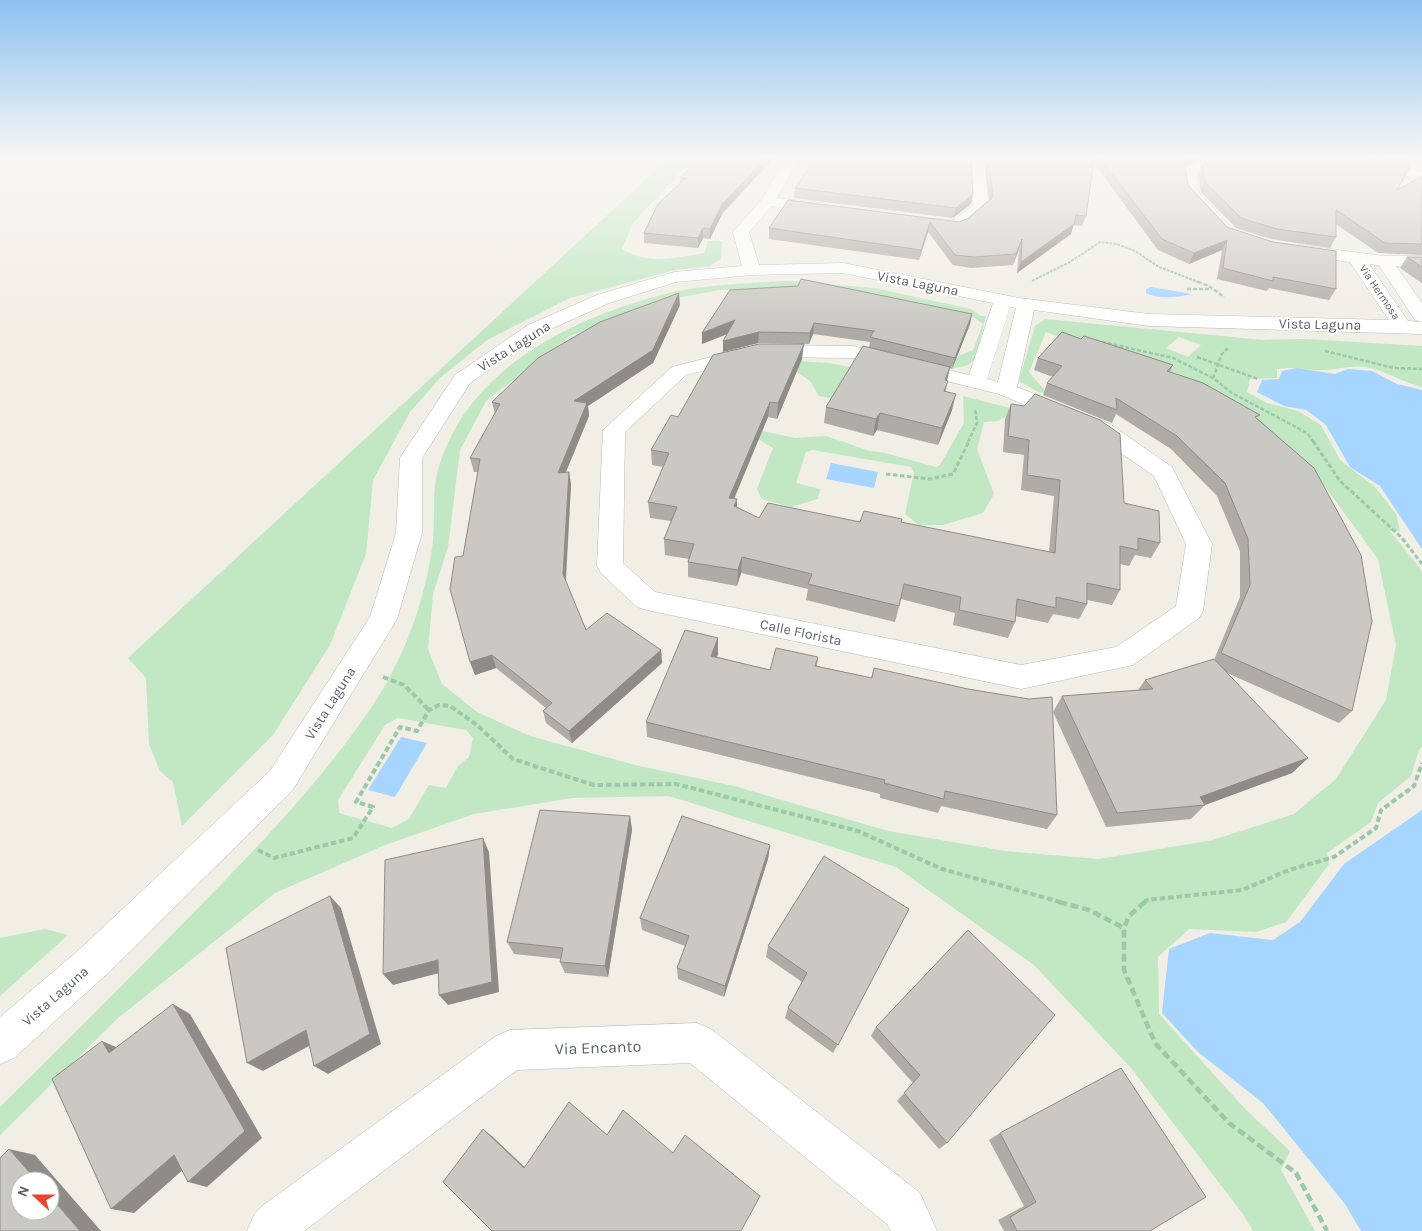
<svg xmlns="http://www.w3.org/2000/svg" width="1422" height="1231" viewBox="0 0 1422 1231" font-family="Karla,sans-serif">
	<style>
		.green { fill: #c1e7c3; fill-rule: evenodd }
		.water { fill: #a6d5ff }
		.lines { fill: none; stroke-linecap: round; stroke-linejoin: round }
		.street-casing { stroke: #b8babf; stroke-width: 1 }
		.path-far4 { stroke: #9ac8a9; stroke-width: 2; stroke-dasharray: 3 1; stroke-linecap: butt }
		.path-far3 { stroke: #9ac8a9; stroke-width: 2.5; stroke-dasharray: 4 2; stroke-linecap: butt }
		.path-far2 { stroke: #9ac8a9; stroke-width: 3; stroke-dasharray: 4.5 2.5; stroke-linecap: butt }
		.path-far1 { stroke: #9ac8a9; stroke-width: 4; stroke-dasharray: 5.5 3; stroke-linecap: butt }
		.path { stroke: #9ac8a9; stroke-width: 4.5; stroke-dasharray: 8 4; stroke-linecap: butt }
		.street { fill: #fff; fill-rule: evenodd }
		.wall { fill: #aeaca7 }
		.shaded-wall { fill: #8d8c88 }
		.building { fill: #cac8c2; stroke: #8d8c88 }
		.labels { text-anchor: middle; stroke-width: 4; stroke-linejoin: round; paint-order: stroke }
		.far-street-label { font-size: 11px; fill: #5d6066; stroke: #fff }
		.street-label { font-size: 14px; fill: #5d6066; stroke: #fff }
		.near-street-label { font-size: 16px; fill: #5d6066; stroke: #fff }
	</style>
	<rect width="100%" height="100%" fill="#f0eee5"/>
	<path class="green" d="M669,158H698L691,166L682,171L633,223L622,249C648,265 675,258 704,253L708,241H722L721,259L710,266L675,270L570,298L487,340L440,378L410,412L373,480L366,554L330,645L273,735L182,826L173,782L160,771L149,744L146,678L128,658Z
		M789,281L874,288L971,309L981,316H986L975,359L968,365L952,369L949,360L973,350L983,324L975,318L909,302L785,288L720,290L650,303L570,336L486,401L460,450L448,547L433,594L428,649L442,684L477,712L530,736L635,765L734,786L888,831L1005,851L1099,859L1213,840L1294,814L1336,779L1386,700L1396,645L1378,559L1323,484L1243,416L1140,365L1046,332L1029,372L1046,392L1040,393L1019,381L1035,326L1045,319L1263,340L1305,339L1422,346V387C1404,383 1388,372 1370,368C1354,364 1340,369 1324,370C1308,371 1293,366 1277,369V378L1250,379L1247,392L1267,403L1298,411L1321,425L1340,460L1375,487L1396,514L1400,531H1390L1422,571V747L1419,750L1411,776L1378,803L1371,822L1327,853L1329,864L1286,922L1256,932L1189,929L1158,957L1159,1014L1246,1110L1290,1151L1281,1170L1315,1231H1253L1243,1214L1131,1068L1034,965L896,867L669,796L572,798L474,814L385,845L275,893L118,1018L0,1135V1107C69,1039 137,971 204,902C265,839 326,776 375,702C406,654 426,598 433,541C435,520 432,495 437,474C463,372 567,320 661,295C702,284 747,283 789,281ZM1179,337L1201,345L1188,357L1166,348ZM398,718L466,730L473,738L469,757L458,766L446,788L429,785L409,819L392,828L339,813L338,800L385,725Z
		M797,361L830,363L877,373L835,399L819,396L810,381L794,370Z
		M963,396L1014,409V412L998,421L984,422L977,449L994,494L983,513L943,525H919L905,514L914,472L911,467L813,450L806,452L796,483L820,489L818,499L791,507L762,499L757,489L773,448L748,433L753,429L795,438L826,436L870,451L885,453L936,467L940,465L964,423Z
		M45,929L68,935L0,996V938Z"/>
	<path class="water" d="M1151,287L1192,294C1180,297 1158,300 1146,293V289Z
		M1297,368L1335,374L1348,369L1372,371L1397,384L1422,390V549L1380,486L1350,467L1326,425L1306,410L1284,406L1257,392L1262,380L1279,379L1282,371Z
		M831,463L878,472L874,488L826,479Z
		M401,737L427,743L395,797L368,790Z
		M1422,810V1231H1361L1345,1204L1263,1103L1198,1052L1162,1013L1169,949L1210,933L1273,940L1300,922L1344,864Z"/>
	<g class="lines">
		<defs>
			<path id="street" d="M786,158H800L777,198L823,203L831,208L823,213L772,206L749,232L759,265L843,263L1019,298L1149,314L1389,320L1350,262L1299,255L1293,254L1291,250L1293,246L1299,245L1384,256H1422V266H1396L1422,303V322L1415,320L1379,265L1369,264L1408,321L1422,322V334L1149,326L1034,310L1017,387L1110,424L1172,467L1212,544L1203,611L1199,618L1133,665L1021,689L647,610L637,607L601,573L597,566L603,430L672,367L758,345L853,346L969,375L993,303L843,273L752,275L676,282L609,303L542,333L470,383L422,458V533L397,619L292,791L107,974L14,1058L0,1064V1017L81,948L270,771L370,617L396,533L400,458L455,375L528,325L597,295L674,272L742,266L733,232L762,199ZM1010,307L1016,308L998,382L987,379ZM758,357L853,358L999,394L1094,434L1154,476L1186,544L1176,606L1116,647L1021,665L655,592L623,563L625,432L686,375Z
				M970,158H984L989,206L986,209L963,228L957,230L922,224L920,221L922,218L954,220L973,205Z
				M1211,158H1229L1227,161L1196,173L1199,193L1223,218L1215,223L1210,221L1185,194L1182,171L1184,168Z
				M1340,158C1366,155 1398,162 1422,173V182L1403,174L1342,161Z
				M697,1023L711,1029L920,1193L937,1231H891L888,1225L690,1063L517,1070L304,1231H247L254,1215L262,1206L496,1036L510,1030Z"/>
		</defs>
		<use href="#street" class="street-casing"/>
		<path class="path-far4" d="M1032,281L1070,262L1100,242L1117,244L1135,251L1159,267L1201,283"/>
		<path class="path-far3" d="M1198,282L1209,286L1224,297
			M1187,289H1212
			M1102,342L1173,358L1213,378L1232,393L1307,433L1314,442
			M1325,351L1394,368L1422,369
			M1197,357L1258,379
			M1213,378L1222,354L1229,347
			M968,442L977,423L975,408"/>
		<path class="path-far2" d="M1313,441L1340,481L1402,538L1422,564
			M886,474L930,479L953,474L969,441"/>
		<path class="path-far1" d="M383,677L404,685L429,710
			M258,850L274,858L353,838L373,807L356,802L400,727L417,731L429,710L439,705L450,706L477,725L513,759L594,785L676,784L858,831L942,869L1064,903
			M1144,903L1147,900L1242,890L1289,870L1334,857L1376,828L1381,810L1414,786L1422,763"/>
		<path class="path" d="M1059,902L1089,910L1124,928
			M1145,902L1129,916L1124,928V970L1155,1043L1229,1123L1296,1173L1327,1231"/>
		<use href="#street" class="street"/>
	</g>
	<path class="wall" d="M702,158L722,214L710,239L703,238L698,248L644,243V233L680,183V177Z
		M984,158H1207L1185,166L1188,185L1227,227L1336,289L1329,300L1269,288L1267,291L1217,279L1222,250L1189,264L1158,250L1093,162L1086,216L1082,226L1073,225L1071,234L1017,273L1019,249L1013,265L971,268L953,265L928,232L919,260L769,239V228L959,222L967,219L989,200Z
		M1375,158H1414L1409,166Z
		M1202,165L1397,190L1422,176V255L1378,253L1336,224V237L1330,248L1271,239L1236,228L1201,192L1198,174Z
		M795,188L971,204L953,218L794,198Z
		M1407,257H1422V283L1400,268Z
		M730,290L972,314L970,324L952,369L950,368L947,381L946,391L952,410L938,445L877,430L873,436L824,423L826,407L869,347L870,342L813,334L809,344L758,343L723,352V341L727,334L702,344V333Z
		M680,305L653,363L588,406L589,416L566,472H569L571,485L566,582L586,630L661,650L662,663L572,743L546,723L543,711L546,708L496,668L475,675L470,662L463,556L478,472H474L470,458L495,414L492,402Z
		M1081,339L1173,365L1170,372L1258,419L1352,711L1339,723L1225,672L1308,758L1292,773L1205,805L1191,819L1106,827L1053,712L1062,696L1138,690L1145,680L1214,660L1240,597V551L1217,496L1171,449L1116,414L1112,423L1043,395L1047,383L1053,377L1034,370L1038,358Z
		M802,359L777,419L768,417L734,499L737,507L759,518L860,522H901L1049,552L1054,496L1021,490L1024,455L1003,452L1005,419L1011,404L1124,503L1160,543L1151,558L1135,555L1129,566L1120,564V590L1112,605L1087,600V604L1079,619L1053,614L1048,623L1015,616V622L1008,638L953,625L955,613L901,599L895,622L806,600L808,589L741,573L737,586L688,577V562L689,559L665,555L664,539L671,521L650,518L648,502L663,467L652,465L651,450L678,417Z
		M718,638V654L717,657L770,670L818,657L817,666L871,678L874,668L1057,815L1047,829L941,806L938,813L880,798V794L647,737L646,722Z
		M630,816L632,830L608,977L565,973L560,962L561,959L514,954L507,942Z
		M770,845L768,859L724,997L678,979L677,968L685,946L642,930L640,918Z
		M909,909L833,1053L785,1018L788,1008L802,982L766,957L768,946Z
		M968,930L947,1143L939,1149L897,1101L913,1083L871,1036L876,1027Z
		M1000,1133L1150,1231H1004L998,1220L1024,1206L989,1140Z"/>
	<path class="shaded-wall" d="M766,158H774L722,214L710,239V229L722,204Z
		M1186,158H1207L1182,167L1180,171Z
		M973,194L971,204L953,218L956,208Z
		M930,222L928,232L919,260L921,250Z
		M1074,224L1071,234L1017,273L1021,262Z
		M703,228V238L698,248V238Z
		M1022,239L1019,249L1013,265L1016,254Z
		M1227,240L1222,250L1189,264L1194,253Z
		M679,293L680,305L653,363L588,406L589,416L560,486L558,473L574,401Z
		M972,314L970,324L952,369L955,358Z
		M735,320V331L702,344V333Z
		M814,323L813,334L809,344L810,333Z
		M759,332L758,343L723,352V341Z
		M804,344L802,359L777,419L778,403Z
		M950,367L946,383L945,380Z
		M956,394L952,410L938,445L942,428Z
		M770,402L768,417L728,513L729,498Z
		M880,413L877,430L873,436L876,419Z
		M569,472L571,485L565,588L563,574Z
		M737,499V515L734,506Z
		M742,557L741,573L737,586L738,570Z
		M718,638V654L711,672V656Z
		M661,650L662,663L572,743L569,731Z
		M492,655L496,668L475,675L470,662Z
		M1308,758L1292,773L1205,805L1200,797Z
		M630,816L632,830L608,977L605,966Z
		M483,838L489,852L499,992L448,1005L439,995Z
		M770,845L768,859L724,997L725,986Z
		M330,896L341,908L381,1044L328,1074L314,1066Z
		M438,960L447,971L393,985L383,974Z
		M173,1004L190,1014L262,1138L207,1187L188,1182Z
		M306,1030L320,1040L263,1071L247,1063Z
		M102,1041L123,1050L109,1053Z
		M483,1129L493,1137L533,1175L524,1168Z
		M9,1149L35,1155L101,1231H80L50,1196V1181H37Z
		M174,1155L194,1160L134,1213L111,1209Z"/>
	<path class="building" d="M702,158H766L722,204L710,229L703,228L698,238L644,233L658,204L686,178L680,177Z
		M815,158H971L973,194L956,208L795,188Z
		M988,158H1094L1086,216L1076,215L1074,224L1021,262L1022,239L1016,254L974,257L955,255L930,222L921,250L769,228L788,200L959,222L967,219L993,197Z
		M1100,158H1186L1184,162L1188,185L1227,227L1273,242L1336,251V289L1273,277V281L1223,268L1227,240L1194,253L1162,239Z
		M1221,158H1367L1410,167L1397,190L1422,176V244L1385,243L1336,210V237L1277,229L1241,218L1205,182L1202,165Z
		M1407,257H1422V267Z
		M801,279L972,314L955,358L870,337L874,331L814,323L810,333L759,332L723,341L735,320L702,333L730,290L798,286Z
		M679,293L653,350L574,401L587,403L558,473L569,472L563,574L586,630L607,613L661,650L569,731L543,711L552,703L492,655L470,662L450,589L455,557L463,556L480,459L470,458L500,404L492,402L538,358L600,322Z
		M1062,332L1081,339L1084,336L1173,365L1167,371L1203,383L1260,415L1255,417L1314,468L1361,555L1372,621L1352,711L1221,653L1250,585L1248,539L1225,483L1177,436L1116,398L1117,410L1047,383L1062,366L1038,358Z
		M759,344H804L778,403L770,402L729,498L737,499L734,506L759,518L768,503L860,522L864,511L902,519L901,522L1055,553L1060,480L1027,475L1029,440L1008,436L1011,404L1024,406L1035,394L1100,420L1120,434L1124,503L1159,511L1160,543L1138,538V550L1120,546V590L1087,583V604L1056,597V608L1017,599L1015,622L959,610L961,597L904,584L899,606L808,584L812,574L742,557L738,570L688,562L694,544L664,539L677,507L648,502L669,453L651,450L671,415L678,417L713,355Z
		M863,346L950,367L945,380L948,381L944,391L956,394L942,428L880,413L876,419L826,407Z
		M685,630L718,638L711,656L770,670L776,648L818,657L815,666L872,678L874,668L968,689L1029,699L1052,697L1057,815L945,791L944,799L884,783L885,780L646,722Z
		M1214,659L1308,758L1200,797L1205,805L1117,813L1062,696L1153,689L1145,680Z
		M540,810L630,816L605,966L560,962L563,948L507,942Z
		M682,816L770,845L725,986L677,968L689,936L640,918Z
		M483,838L492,982L439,995L438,960L383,974L385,860Z
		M824,856L909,909L838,1045L788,1008L807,973L768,946Z
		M330,896L370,1034L314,1066L306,1030L247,1063L226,948Z
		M968,930L1055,1015L947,1143L904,1093L920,1075L876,1027Z
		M173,1004L245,1131L188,1182L174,1155L111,1209L52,1079L102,1041L109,1053Z
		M1121,1068L1206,1197L1150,1231H1017L1010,1217L1036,1202L1000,1133Z
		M569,1102L607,1135L623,1110L673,1153L685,1135L760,1196L741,1231H492L443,1182L483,1129L524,1168Z
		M9,1149L37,1181H20V1211H50V1196L80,1231H0V1158Z"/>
	<linearGradient id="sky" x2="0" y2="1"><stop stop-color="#8dc1f1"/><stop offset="0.48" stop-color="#f8f7f3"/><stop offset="1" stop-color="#f8f7f3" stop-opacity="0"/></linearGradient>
	<rect width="1422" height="330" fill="url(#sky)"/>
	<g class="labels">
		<g class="far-street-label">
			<text transform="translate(1380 292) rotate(56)" y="4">Via Hermosa</text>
		</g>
		<g class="street-label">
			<text transform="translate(918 283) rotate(11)" y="5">Vista Laguna</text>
			<text transform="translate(1320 324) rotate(1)" y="5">Vista Laguna</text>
			<text transform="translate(514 346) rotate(-32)" y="5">Vista Laguna</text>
			<text transform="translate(801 632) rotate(12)" y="5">Calle Florista</text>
			<text transform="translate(330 703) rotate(-58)" y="5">Vista Laguna</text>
			<text transform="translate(55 996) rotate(-41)" y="5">Vista Laguna</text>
		</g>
		<g class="near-street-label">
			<text transform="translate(598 1047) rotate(-2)" y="6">Via Encanto</text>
		</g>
	</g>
	<g transform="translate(35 1196) rotate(291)"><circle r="24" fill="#ffffff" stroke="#bebfc2"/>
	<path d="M0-4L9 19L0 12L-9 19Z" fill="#ec452e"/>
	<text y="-8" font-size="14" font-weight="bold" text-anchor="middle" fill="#5d6066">N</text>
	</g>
</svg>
